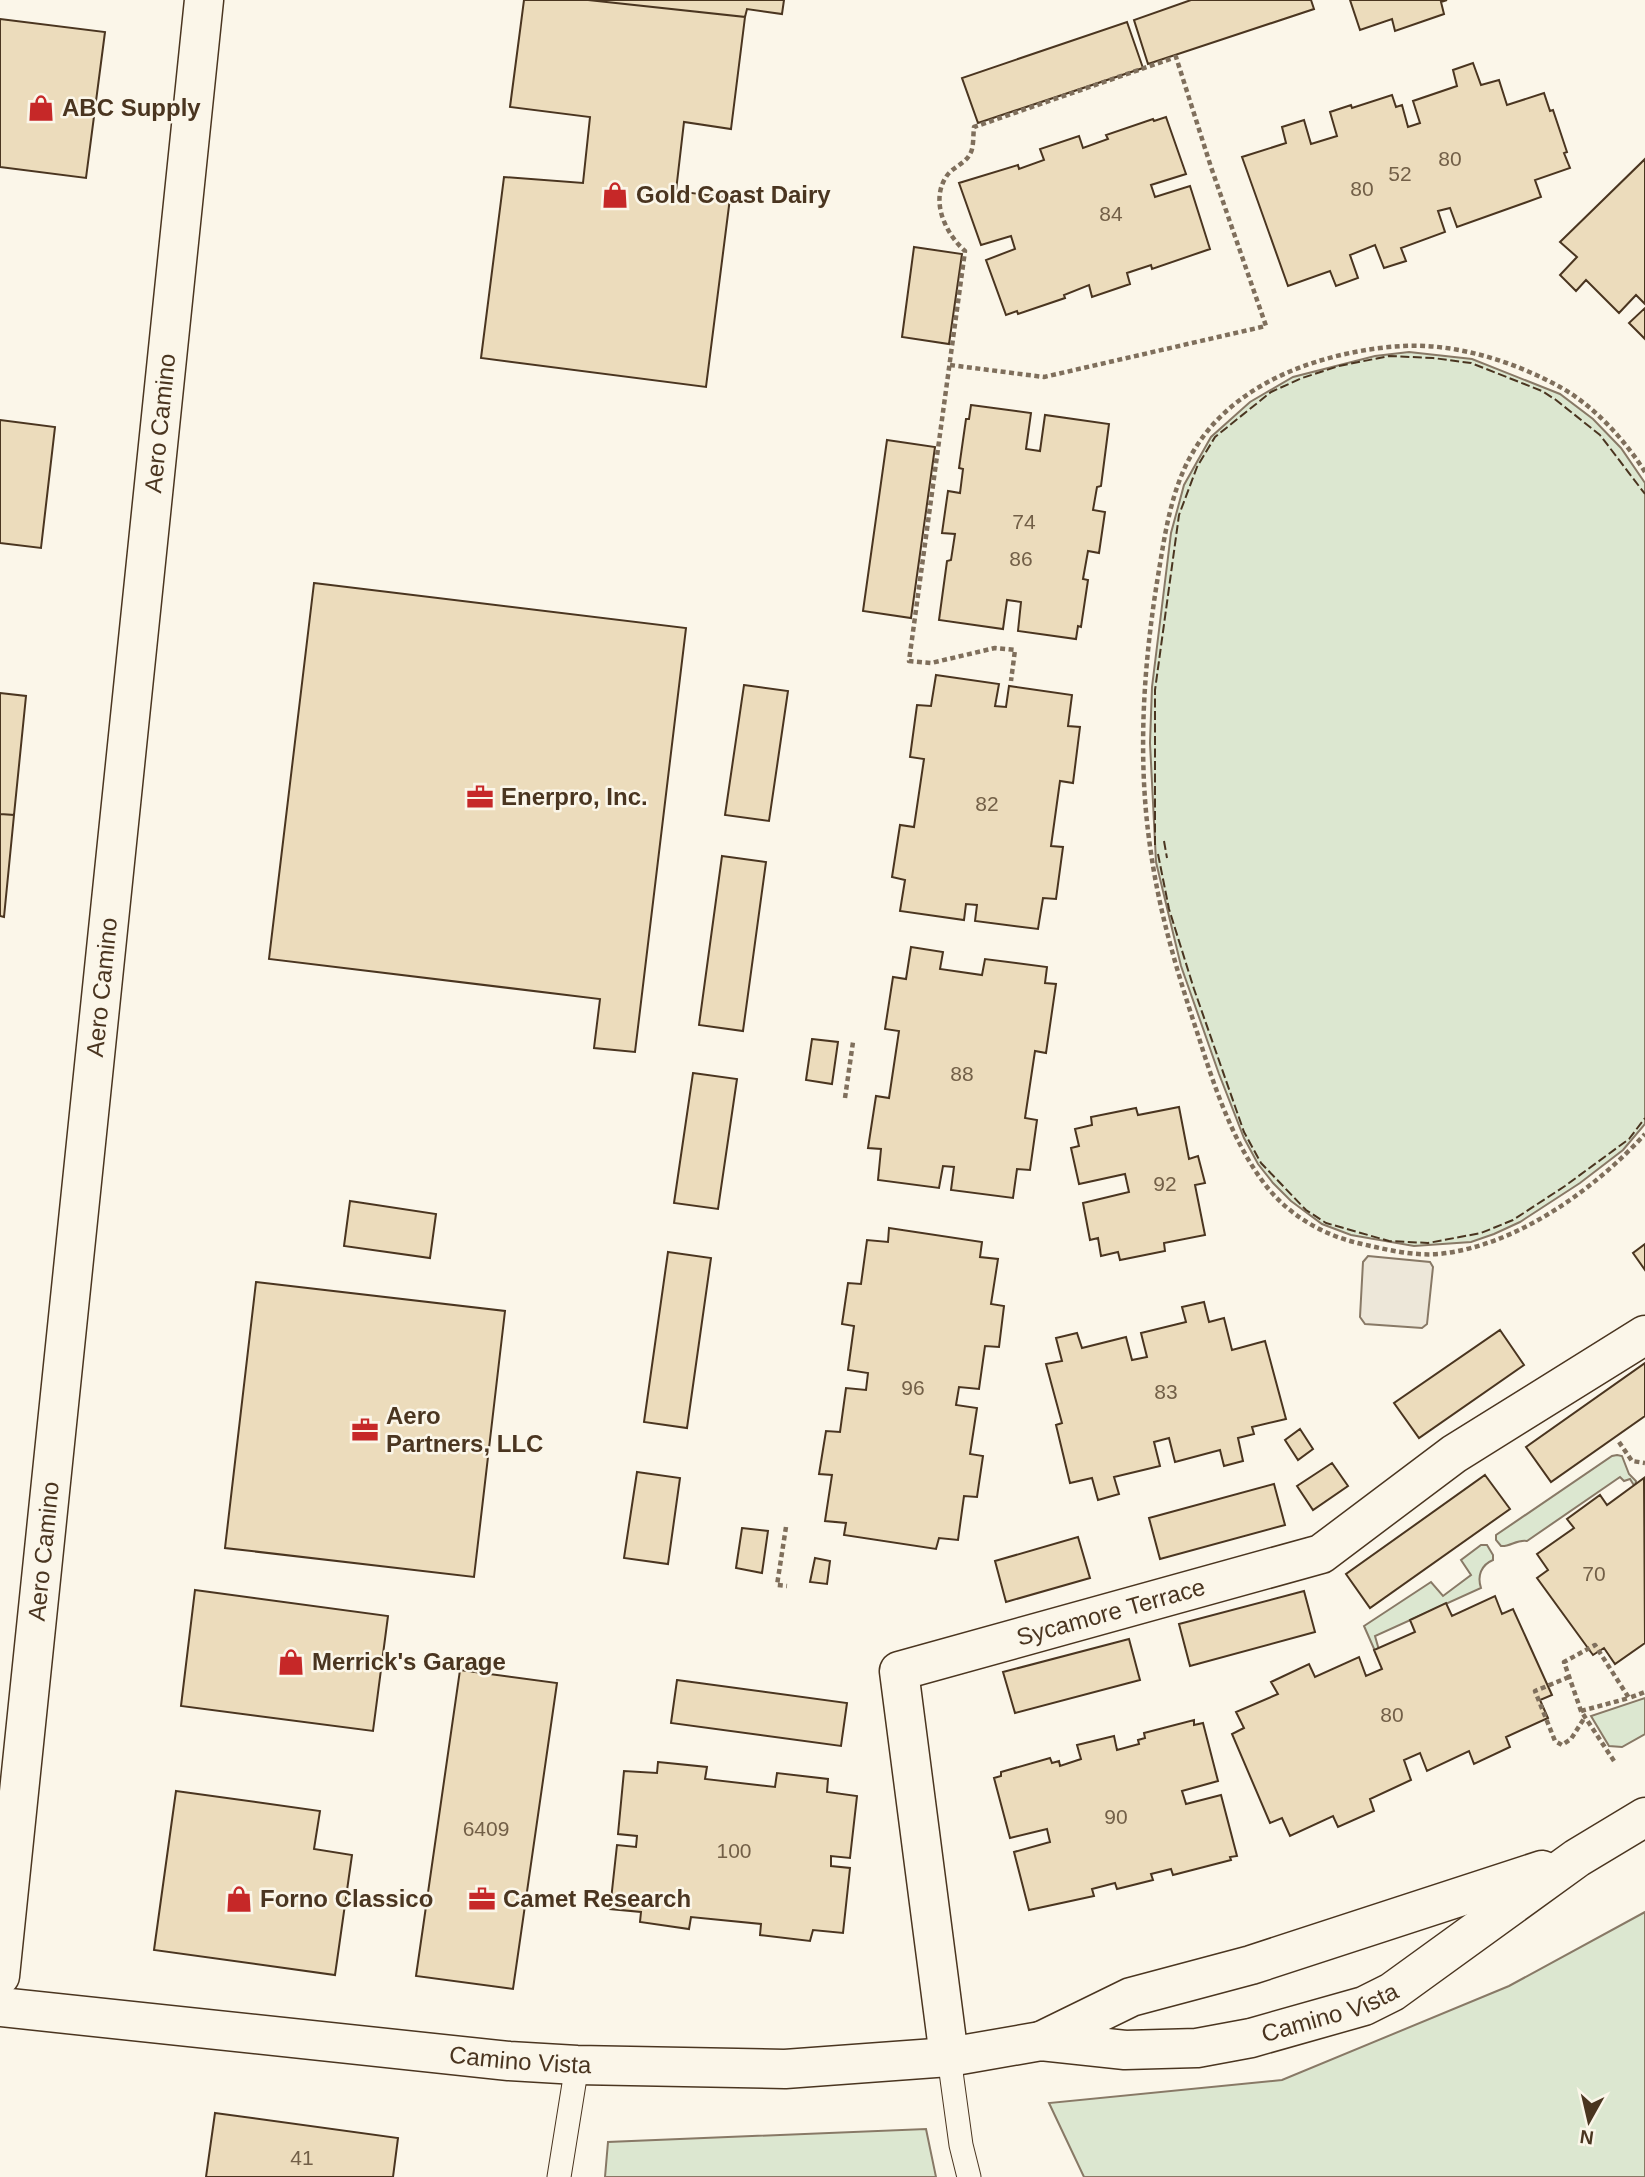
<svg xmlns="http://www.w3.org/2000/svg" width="1645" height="2177" viewBox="0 0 1645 2177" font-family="Arial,sans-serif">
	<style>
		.green { fill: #dce7d0; stroke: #887966; stroke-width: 2 }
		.parking { fill: #ede7d9; stroke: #887966; stroke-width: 2 }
		.building { fill: #ecdcbc; stroke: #4a3520; stroke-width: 2 }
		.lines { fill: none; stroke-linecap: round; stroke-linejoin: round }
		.service-casing { stroke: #4a3520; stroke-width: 25 }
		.minor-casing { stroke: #4a3520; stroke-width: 41 }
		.path { stroke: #7f6f5c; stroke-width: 4.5; stroke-dasharray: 5 3.5; stroke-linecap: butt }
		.service { stroke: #fbf6e9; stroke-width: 23 }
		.minor { stroke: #fbf6e9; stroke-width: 38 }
		.fence { stroke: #4a3520; stroke-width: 2; stroke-dasharray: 9 3.5; stroke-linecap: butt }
		.labels { text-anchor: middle; stroke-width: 5; stroke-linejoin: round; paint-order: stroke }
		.number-label { font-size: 21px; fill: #725f47 }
		.poi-label { font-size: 24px; font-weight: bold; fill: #4a3520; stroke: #fbf6e9; text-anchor: start }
		.street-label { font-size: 24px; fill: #4a3520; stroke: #fbf6e9 }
	</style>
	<rect width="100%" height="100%" fill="#fbf6e9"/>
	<path class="green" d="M1409,352L1472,359L1560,394L1593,419L1621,448L1645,483V1124L1623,1150L1580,1183L1520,1222L1494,1234L1471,1242L1414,1246L1351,1235L1322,1224L1291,1201L1273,1183L1258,1164L1244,1138L1219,1074L1181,966L1156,862L1150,743L1152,687L1171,533L1184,485L1211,437L1250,402L1293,377L1375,356Z
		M1617,1455L1622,1456L1629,1474L1636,1481L1635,1487L1630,1479L1624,1481L1620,1477L1527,1541C1517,1539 1510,1547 1501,1546L1496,1540V1535L1612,1456Z
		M1481,1545H1487L1493,1555V1560C1481,1565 1477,1576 1481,1588L1375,1636L1379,1650L1375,1651L1364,1626L1431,1582L1443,1596L1471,1575L1461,1560Z
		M1645,1698V1734L1622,1747L1609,1746L1591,1716Z
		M1645,1912V2177H1084L1049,2103L1282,2080L1509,1986Z
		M926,2129L936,2177H605L608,2142Z"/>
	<path class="parking" d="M1368,1256L1430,1262L1433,1267L1427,1324L1422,1328L1365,1324L1360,1317L1363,1262Z"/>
	<path class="building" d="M524,0H588L745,17L731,129L684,122L676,191L730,198L706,387L481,358L504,177L583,183L590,117L510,107Z
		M588,0H784L782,14L747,9L745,17Z
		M1191,0H1311L1314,9L1148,64L1134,20Z
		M1350,0H1447L1441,2L1444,14L1395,31L1392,19L1360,30Z
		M0,19L105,32L86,178L0,167Z
		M1127,22L1143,68L978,123L962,78Z
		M1473,63L1481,85L1499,80L1507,105L1544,93L1550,111L1553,110L1567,152L1564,153L1570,168L1535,180L1541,197L1457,227L1450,208L1438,211L1445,232L1401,248L1406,261L1384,268L1375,245L1350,255L1358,278L1336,286L1330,271L1288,286L1242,157L1286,143L1282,127L1304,120L1311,144L1337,136L1330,112L1351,105L1352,108L1392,95L1396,107L1402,105L1408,127L1420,123L1413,101L1457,86L1453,70Z
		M1166,117L1186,174L1151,185L1155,197L1190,186L1210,249L1152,269L1151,265L1127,273L1130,284L1092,297L1089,285L1064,295L1065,298L1018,314L1017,311L1006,315L986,260L1015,249L1011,236L981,245L959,183L1018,165L1019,169L1044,160L1040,149L1079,136L1083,148L1108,139L1106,135L1153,119L1154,121Z
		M1645,159V304L1636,295L1619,313L1586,280L1576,291L1560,275L1577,257L1560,242Z
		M914,247L962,254L949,344L902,337Z
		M1645,308V339L1629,323Z
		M971,405L1031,413L1026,449L1040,451L1045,415L1109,424L1101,486L1097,487L1093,510L1105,512L1099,553L1088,551L1083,579L1088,580L1081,627L1078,626L1076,639L1018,631L1021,602L1007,600L1003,629L939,620L947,561L951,560L955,534L942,533L948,491L960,493L963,469L959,468L966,419H969Z
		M0,420L55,427L41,548L0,543Z
		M887,440L935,447L911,618L863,611Z
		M314,583L686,628L635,1052L594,1048L600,999L269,959Z
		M936,675L999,684L995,706L1006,707L1009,686L1072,695L1068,726L1080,727L1073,783L1060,781L1051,846L1063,847L1056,899L1043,898L1038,929L975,921L977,905L966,904L964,920L900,911L905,880L892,877L900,825L914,827L924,759L910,757L917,705L931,706Z
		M744,685L788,691L769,821L725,815Z
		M0,693L26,696L14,815L0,814Z
		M0,814L14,815L4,917L0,916Z
		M722,856L766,862L743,1031L699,1025Z
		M911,947L943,952L940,969L982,975L985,959L1047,967L1045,983L1056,984L1046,1053L1035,1051L1025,1118L1037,1120L1030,1170L1017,1169L1013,1198L951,1190L954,1167L943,1166L939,1188L878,1180L881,1149L868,1148L876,1096L889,1098L899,1031L885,1029L893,977L906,979Z
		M812,1039L838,1042L832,1084L806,1080Z
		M693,1073L737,1079L718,1209L674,1203Z
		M1179,1107L1189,1159L1198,1156L1205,1183L1195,1185L1205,1235L1164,1243L1165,1251L1120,1260L1118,1252L1101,1256L1098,1238L1090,1240L1083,1203L1129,1192L1125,1174L1079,1184L1071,1148L1079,1146L1075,1129L1092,1125L1091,1117L1136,1108L1138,1115Z
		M350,1201L436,1214L430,1258L344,1246Z
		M889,1228L982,1242L980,1257L998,1259L991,1304L1004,1306L999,1347L985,1346L979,1389L959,1387L956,1405L977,1408L970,1454L983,1456L977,1497L964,1496L958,1540L939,1538L936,1549L844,1535L846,1523L825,1521L832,1475L819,1474L826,1431L840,1432L846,1388L866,1390L868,1373L848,1370L854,1326L842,1324L848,1283L861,1284L867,1240L888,1242Z
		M1645,1244V1270L1633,1253Z
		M668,1252L711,1258L687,1428L644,1422Z
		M256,1282L505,1311L474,1577L225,1548Z
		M1204,1302L1209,1322L1224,1318L1232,1350L1265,1341L1286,1419L1252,1427L1254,1434L1238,1438L1243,1461L1224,1466L1220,1450L1175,1462L1169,1438L1154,1442L1160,1466L1114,1477L1119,1494L1098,1500L1092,1478L1070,1483L1056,1425L1062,1423L1046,1364L1062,1361L1056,1338L1077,1333L1082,1348L1126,1337L1132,1360L1147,1357L1141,1333L1186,1322L1182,1307Z
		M1500,1330L1524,1365L1419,1438L1394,1403Z
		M1645,1363V1416L1551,1482L1526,1447Z
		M1300,1429L1313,1449L1298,1460L1285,1440Z
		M1332,1463L1348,1486L1313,1510L1297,1486Z
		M637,1472L680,1478L668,1564L624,1558Z
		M1485,1475L1510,1509L1370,1608L1346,1574Z
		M1644,1478L1645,1643L1615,1664L1604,1648L1593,1655L1537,1578L1548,1570L1537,1554L1574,1528L1567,1519L1600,1495L1607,1505Z
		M1274,1484L1285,1525L1160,1559L1149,1518Z
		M742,1528L768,1531L762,1573L736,1568Z
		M1078,1537L1090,1578L1006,1602L995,1561Z
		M815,1558L830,1561L827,1584L810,1582Z
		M195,1590L388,1616L373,1731L181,1706Z
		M1304,1591L1315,1632L1190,1666L1179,1624Z
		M1495,1596L1502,1614L1513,1609L1552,1695L1540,1700L1548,1718L1506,1737L1510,1747L1474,1764L1469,1751L1427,1771L1420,1753L1404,1760L1411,1780L1370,1799L1374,1811L1338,1827L1333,1816L1290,1836L1282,1818L1270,1823L1232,1734L1244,1728L1236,1712L1278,1694L1271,1682L1309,1664L1315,1677L1359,1657L1366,1676L1382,1669L1374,1650L1415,1632L1410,1620L1446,1603L1452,1616Z
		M1129,1639L1140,1680L1015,1713L1003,1672Z
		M460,1670L557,1683L513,1989L416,1976Z
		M677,1680L847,1703L841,1746L671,1723Z
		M1194,1720V1725L1203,1723L1218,1781L1182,1791L1186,1804L1221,1795L1237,1856L1230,1857L1231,1860L1173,1875L1171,1869L1151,1874L1153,1880L1117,1889L1115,1883L1092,1889L1094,1896L1029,1910L1014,1852L1050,1842L1047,1829L1010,1838L994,1778L1001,1776V1772L1050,1758L1052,1763L1059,1761L1060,1766L1081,1759L1077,1745L1114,1736L1117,1750L1139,1744L1138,1740L1145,1738L1144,1733Z
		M658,1762L707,1767L705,1779L775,1787L777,1773L828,1779L827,1792L857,1796L850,1858L831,1856V1866L850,1868L843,1933L813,1930L810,1941L760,1935L761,1924L691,1917L689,1929L640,1922L641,1912L610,1909L617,1845L636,1847L637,1836L618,1834L624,1771L657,1773Z
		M176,1791L320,1811L314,1849L352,1855L335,1975L154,1950Z
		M215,2113L398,2138L393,2177H206Z"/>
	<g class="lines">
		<defs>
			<path id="service" d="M949,2057L961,2145L969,2177
				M559,2177L577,2065"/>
			<g id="minor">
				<path id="s1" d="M0,1976L204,0"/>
				<path id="s2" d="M0,2007L509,2061L577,2065L785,2069L949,2057L1041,2041L1125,2050L1197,2048L1251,2038L1364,2006L1392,1992L1577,1858L1645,1817"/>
				<path d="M1041,2041L1131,1997L1251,1965L1542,1870"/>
				<path id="s3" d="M949,2057L899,1671L1321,1554L1454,1454L1645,1335"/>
			</g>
		</defs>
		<use href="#service" class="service-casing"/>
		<use href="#minor" class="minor-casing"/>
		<path class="path" d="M950,365L1044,377L1266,326L1211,167L1176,57L974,127C973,135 974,148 970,154C965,164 951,168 946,177C930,202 946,234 965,251L909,661L931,663L995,648L1015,650L1011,681
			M1645,472C1625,440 1593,405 1560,387C1513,361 1455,343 1402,346C1324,351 1234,381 1193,452C1171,489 1165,534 1158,576C1143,667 1137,762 1151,853C1160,916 1179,978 1199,1038C1215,1089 1234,1145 1267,1187C1291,1217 1325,1236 1362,1244C1388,1250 1413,1256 1439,1254C1516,1246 1594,1190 1645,1134
			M845,1098L853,1042
			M1619,1442L1632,1461L1645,1463
			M786,1527L777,1585L787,1586
			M1569,1677L1535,1691L1555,1741L1562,1745L1571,1739L1585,1717
			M1581,1711L1629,1698
			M1614,1761L1581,1711L1564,1662L1595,1645L1629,1698L1645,1692"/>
		<use href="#service" class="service"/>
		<use href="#minor" class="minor"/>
		<path class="fence" d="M1164,841L1167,858
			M1155,845V690L1179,515L1197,467L1215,437L1271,392L1302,378L1339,366L1389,356L1433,358L1471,363L1542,391L1556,400L1600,435L1645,494
			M1158,854L1169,909L1194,989L1244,1132L1261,1163L1306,1210L1326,1223L1389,1241L1428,1243L1481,1233L1513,1220L1565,1186L1629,1139L1645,1118"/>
	</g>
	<defs>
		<symbol id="shop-bare" viewBox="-9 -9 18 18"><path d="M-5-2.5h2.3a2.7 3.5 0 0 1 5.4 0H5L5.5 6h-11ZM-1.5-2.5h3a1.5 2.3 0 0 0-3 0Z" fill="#c62828" stroke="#fbf6e9" stroke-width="2.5" paint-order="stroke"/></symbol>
		<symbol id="office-bare" viewBox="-9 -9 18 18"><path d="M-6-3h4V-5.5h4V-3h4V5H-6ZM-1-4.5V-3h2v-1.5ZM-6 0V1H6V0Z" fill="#c62828" stroke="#fbf6e9" stroke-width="2.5" paint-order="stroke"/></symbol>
	</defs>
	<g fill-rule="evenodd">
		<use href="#shop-bare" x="22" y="89" width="38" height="38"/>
		<use href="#shop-bare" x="596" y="176" width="38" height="38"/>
		<use href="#office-bare" x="461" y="778" width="38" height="38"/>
		<use href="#office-bare" x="346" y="1411" width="38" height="38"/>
		<use href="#shop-bare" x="272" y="1643" width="38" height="38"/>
		<use href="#shop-bare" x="220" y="1880" width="38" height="38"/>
		<use href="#office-bare" x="463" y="1880" width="38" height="38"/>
	</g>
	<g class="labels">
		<g class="number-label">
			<text x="1450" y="166">80</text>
			<text x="1400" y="181">52</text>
			<text x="1362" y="196">80</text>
			<text x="1111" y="221">84</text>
			<text x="1024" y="529">74</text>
			<text x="1021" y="566">86</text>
			<text x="987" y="811">82</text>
			<text x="962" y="1081">88</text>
			<text x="1165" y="1191">92</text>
			<text x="913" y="1395">96</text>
			<text x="1166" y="1399">83</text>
			<text x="1594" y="1581">70</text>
			<text x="1392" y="1722">80</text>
			<text x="1116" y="1824">90</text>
			<text x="486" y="1836">6409</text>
			<text x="734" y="1858">100</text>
			<text x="302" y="2165">41</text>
		</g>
		<g class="poi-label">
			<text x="62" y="116">ABC Supply</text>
			<text x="636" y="203">Gold Coast Dairy</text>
			<text x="501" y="805">Enerpro, Inc.</text>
			<text x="386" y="1424">Aero<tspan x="386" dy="28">Partners, LLC</tspan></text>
			<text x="312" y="1670">Merrick's Garage</text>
			<text x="260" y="1907">Forno Classico</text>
			<text x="503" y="1907">Camet Research</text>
		</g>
		<g class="street-label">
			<text dy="8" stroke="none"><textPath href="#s1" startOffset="1561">Aero Camino</textPath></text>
			<text dy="8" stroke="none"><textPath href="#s1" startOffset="994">Aero Camino</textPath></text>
			<text dy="8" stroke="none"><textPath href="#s1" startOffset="427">Aero Camino</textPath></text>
			<text dy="8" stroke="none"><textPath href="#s3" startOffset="609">Sycamore Terrace</textPath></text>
			<text dy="8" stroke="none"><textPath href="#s2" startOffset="1340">Camino Vista</textPath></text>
			<text dy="8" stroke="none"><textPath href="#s2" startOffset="523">Camino Vista</textPath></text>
		</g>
	</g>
	<g transform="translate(1589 2121) rotate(188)" stroke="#fbf6e9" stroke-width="5" paint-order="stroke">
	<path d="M0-5L12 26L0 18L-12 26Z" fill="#4a3520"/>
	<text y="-10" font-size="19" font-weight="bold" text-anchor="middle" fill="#4a3520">N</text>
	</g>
</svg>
